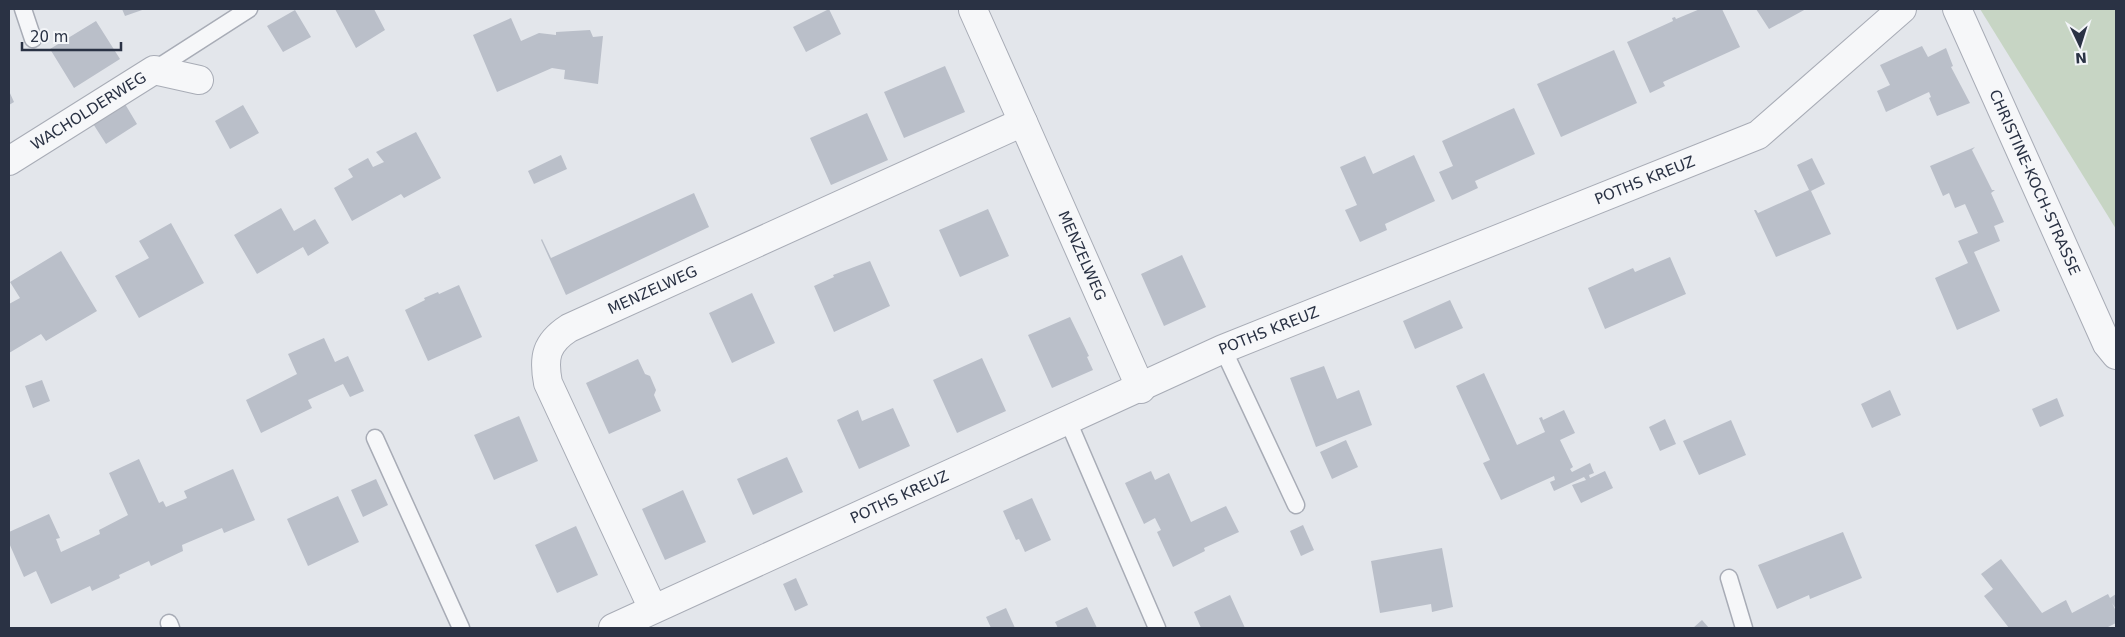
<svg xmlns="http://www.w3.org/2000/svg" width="2125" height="637" viewBox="0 0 2125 637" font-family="'DejaVu Sans',sans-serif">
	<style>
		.green { fill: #c7d5c4 }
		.building { fill: #babfc9 }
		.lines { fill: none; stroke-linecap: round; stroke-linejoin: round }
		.service-casing { stroke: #a8acb6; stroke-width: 19 }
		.minor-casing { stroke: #a8acb6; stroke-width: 30 }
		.service { stroke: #f6f7f9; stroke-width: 16 }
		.minor { stroke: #f6f7f9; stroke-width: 28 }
		.labels { text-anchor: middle; stroke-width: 4; stroke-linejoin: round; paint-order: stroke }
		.street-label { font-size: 15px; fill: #2a3244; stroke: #f3f5f8 }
	</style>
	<rect width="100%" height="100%" fill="#e3e6eb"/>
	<path class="green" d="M1980,9H2116V229Z"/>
	<path class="building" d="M122,9H145L125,16Z
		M335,9H374L385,30L356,48Z
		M829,9L841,34L806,52L793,27Z
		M1700,9H1722L1740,47L1663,82L1665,86L1650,93L1627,42L1673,21L1672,18L1675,17L1676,19Z
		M1756,9H1806L1769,29Z
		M295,10L311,37L283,52L267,26Z
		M511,18L521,41L539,33L556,35V32L590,30L593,37L603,36L598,84L564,79L565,70L552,68L497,92L473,35Z
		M96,21L120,59L74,88L50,49Z
		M1922,46L1928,57L1946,48L1953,66L1951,67L1970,103L1937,116L1929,98L1931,97L1929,92L1886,112L1877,91L1890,85L1880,65Z
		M1614,50L1637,103L1561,137L1537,84Z
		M945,66L965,112L904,138L884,92Z
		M9,91L14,102L9,105Z
		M122,99L137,124L106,144L90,119Z
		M243,105L259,133L230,149L215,121Z
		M1514,108L1535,154L1475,181L1478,188L1452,200L1439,172L1453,166L1442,141Z
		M867,113L888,160L831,185L810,138Z
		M416,132L441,178L404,198L401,194L352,221L334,188L353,177L348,169L368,158L373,167L384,162L376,152Z
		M1975,147L1972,150L1992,190H1995L1991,193L2004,222L1994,226L2000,241L1974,252L2000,311L1957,330L1935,278L1968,263L1958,241L1978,233L1965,204L1955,208L1949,193L1943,196L1930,166Z
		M561,155L567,169L534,184L528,171Z
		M1414,155L1435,201L1385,224L1387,230L1360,242L1345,210L1357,205L1340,167L1365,156L1373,174Z
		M1812,158L1825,184L1811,191L1831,234L1776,257L1754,210H1756L1758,213L1809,190L1797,165Z
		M694,193L709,227L566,295L541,240L542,239L551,258Z
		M281,208L294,231L315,219L329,243L308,256L303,247L257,274L234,235Z
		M988,209L1009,256L960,277L939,230Z
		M171,223L204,283L139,318L115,276L149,258L139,241Z
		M61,251L97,311L46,341L41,334L9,353V304L20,298L10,282Z
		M1182,255L1206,307L1164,326L1141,274Z
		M1670,257L1686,294L1605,329L1588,288L1633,268L1635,272Z
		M870,261L890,306L834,332L814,286L834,277L833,275Z
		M459,285L482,337L428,361L405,310L425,300L424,298L438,292L439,294Z
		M752,293L775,343L732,363L709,313Z
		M1450,300L1463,328L1415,349L1403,321Z
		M1070,317L1089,356L1087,357L1093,370L1052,388L1028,335Z
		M324,338L335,362L348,356L364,391L350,397L343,384L308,400L312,408L261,433L246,400L297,374L288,354Z
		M982,358L1006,411L957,433L933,380Z
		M638,359L645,374L650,376L656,390L654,395L661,411L609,434L586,383Z
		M1324,366L1337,399L1359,390L1372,425L1316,447L1290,378Z
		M1484,373L1517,445L1545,432L1539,418L1542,417L1543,420L1564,410L1575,433L1560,440L1573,467L1570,469L1572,472L1590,463L1594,473L1589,475L1590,478L1605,471L1613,488L1581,503L1572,485L1586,480L1584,477L1554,491L1550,482L1555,480L1554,476L1501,500L1483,463L1490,460L1456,386Z
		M42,380L50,401L33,408L25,386Z
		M1890,390L1901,415L1872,428L1861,404Z
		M2057,398L2064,416L2040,427L2032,409Z
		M893,408L910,446L859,469L837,420L858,410L862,421Z
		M519,416L538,461L494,480L474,435Z
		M1665,419L1676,444L1660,451L1649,427Z
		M1731,420L1746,455L1699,475L1683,441Z
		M1346,440L1358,467L1332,479L1320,452Z
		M787,457L803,492L753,515L737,479Z
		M139,459L159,503L163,501L166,507L187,498L184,491L233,469L255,520L224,533L222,528L182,545L183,551L151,566L149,561L119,575L120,578L92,591L90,586L51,604L36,571L24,577L9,543V532L49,514L60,538L56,539L61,552L100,534L99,530L128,515L109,473Z
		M1151,471L1155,480L1169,473L1191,522L1226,506L1239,532L1204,548L1205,551L1173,567L1157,532L1161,530L1155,518L1144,524L1125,483Z
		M376,479L388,505L363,517L351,490Z
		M683,490L706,542L665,560L642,509Z
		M338,496L359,542L308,566L287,519Z
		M1032,498L1051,540L1025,552L1019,539L1016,540L1003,511Z
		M1303,525L1314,550L1301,556L1290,531Z
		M576,526L598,575L557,593L535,545Z
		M1843,532L1862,578L1810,599L1809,595L1777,609L1758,565Z
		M1442,548L1453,607L1432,612L1431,604L1380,613L1371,561Z
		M2001,559L2042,613L2066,600L2072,613L2108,594L2110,598L2116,594V609L2112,603L2116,611V623L2106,628H2009L1984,596L1993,589L1981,574Z
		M796,578L808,605L795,611L783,584Z
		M1230,595L1245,628H1201L1194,612Z
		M1087,607L1097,628H1058L1055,622Z
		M1006,608L1015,628H991L986,617Z
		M1702,620L1709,628H1693Z"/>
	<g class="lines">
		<defs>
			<path id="service" d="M23,9L33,39
				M154,70L249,9
				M1223,349L1296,505
				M1068,421L1157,628
				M375,438L461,628
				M1729,578L1744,628
				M169,623L171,628"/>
			<g id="minor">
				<path id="s1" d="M1957,9L2107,344L2116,355"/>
				<path d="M973,10L1023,122"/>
				<path id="s2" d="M9,161L154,70L199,80"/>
				<path id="s3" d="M653,609L548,383C543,357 546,343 569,328L1023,122L1141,389"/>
				<path id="s4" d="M613,628L1223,349L1758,135L1902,9"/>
			</g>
		</defs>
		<use href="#service" class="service-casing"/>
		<use href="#minor" class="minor-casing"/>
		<use href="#service" class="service"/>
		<use href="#minor" class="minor"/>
	</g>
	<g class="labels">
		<g class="street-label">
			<text dy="5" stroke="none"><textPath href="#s2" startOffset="94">WACHOLDERWEG</textPath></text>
			<text dy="5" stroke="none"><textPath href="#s4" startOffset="1125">POTHS KREUZ</textPath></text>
			<text dy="5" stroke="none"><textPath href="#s1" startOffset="190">CHRISTINE-KOCH-STRASSE</textPath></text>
			<text dy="5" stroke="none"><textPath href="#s3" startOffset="958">MENZELWEG</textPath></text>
			<text dy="5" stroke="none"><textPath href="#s3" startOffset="405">MENZELWEG</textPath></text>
			<text dy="5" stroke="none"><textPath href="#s4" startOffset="720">POTHS KREUZ</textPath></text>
			<text dy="5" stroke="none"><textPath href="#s4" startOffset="315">POTHS KREUZ</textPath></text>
		</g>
	</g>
	<rect width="2125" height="637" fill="none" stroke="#2a3244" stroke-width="20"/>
	<g transform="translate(2080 45) rotate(176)" stroke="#f3f5f8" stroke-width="4" paint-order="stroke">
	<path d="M0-4L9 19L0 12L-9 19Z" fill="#2a3244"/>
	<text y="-8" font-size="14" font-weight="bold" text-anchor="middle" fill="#2a3244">N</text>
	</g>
	<path d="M22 42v8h99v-8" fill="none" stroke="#2a3244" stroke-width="2.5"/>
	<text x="30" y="42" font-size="15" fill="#2a3244" stroke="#f3f5f8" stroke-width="4" paint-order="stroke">20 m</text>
</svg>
